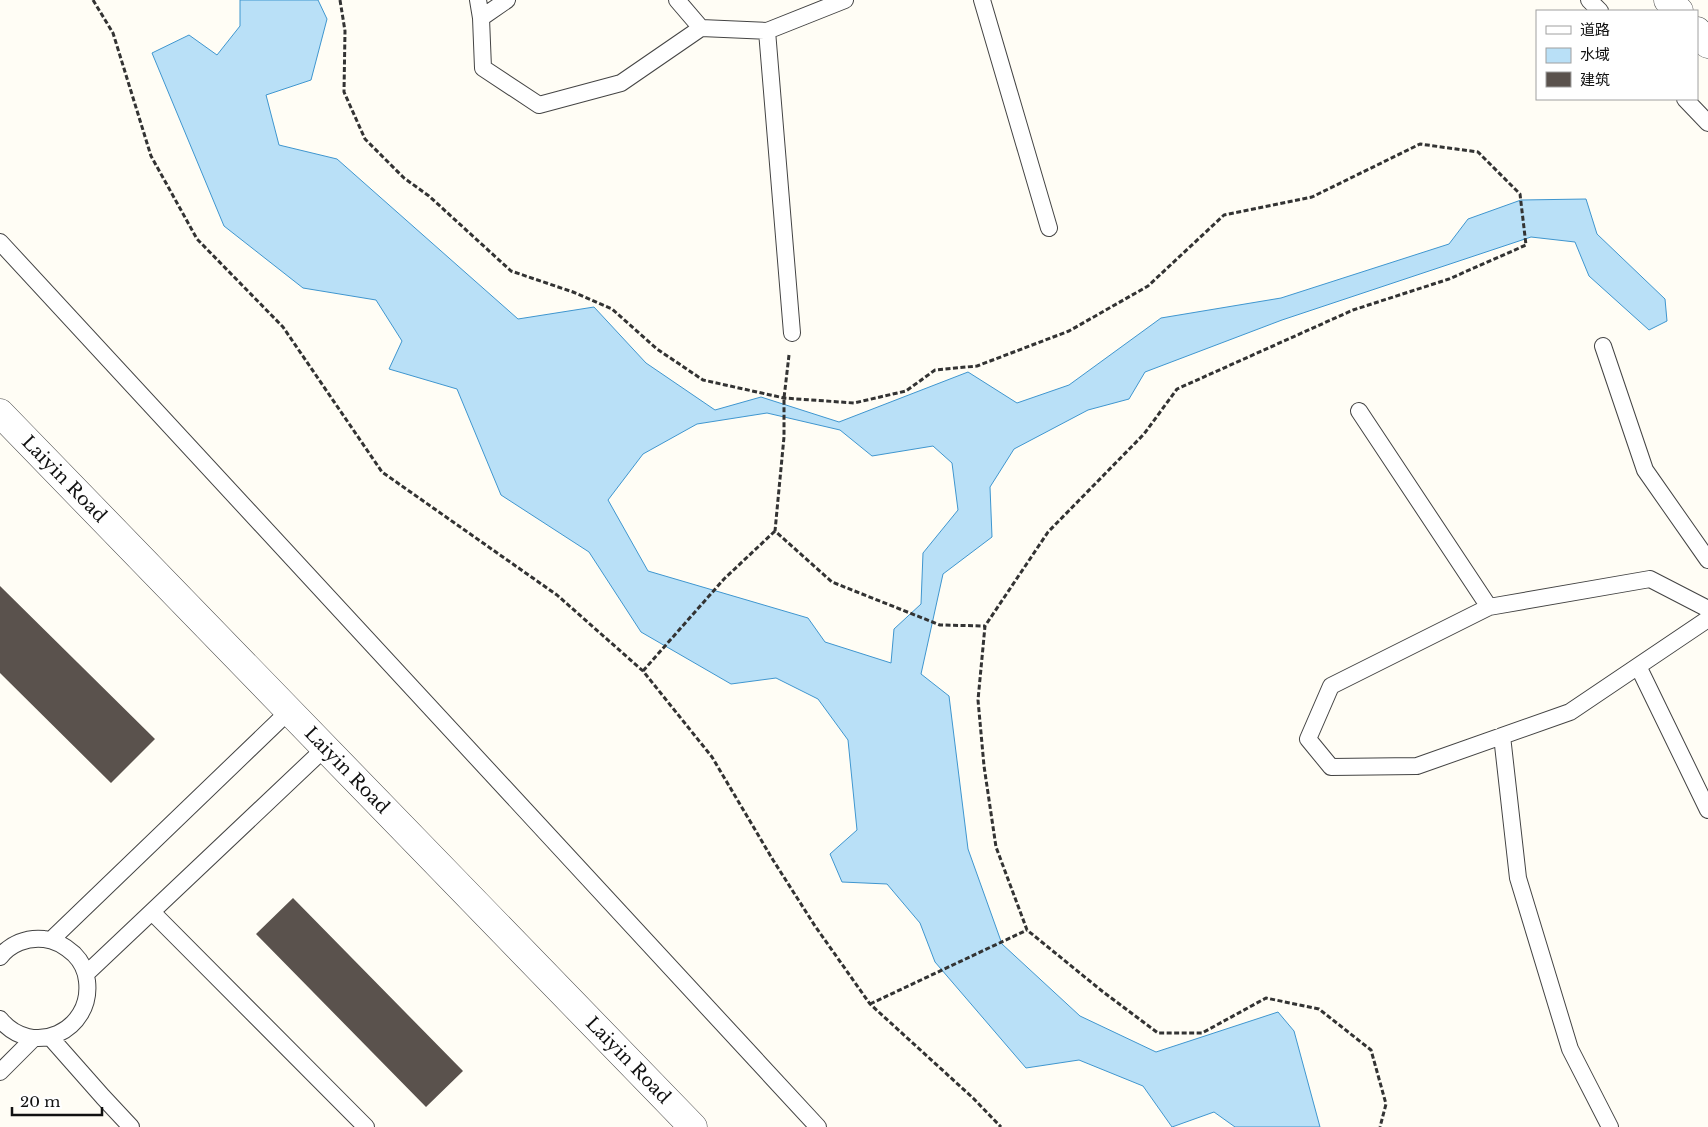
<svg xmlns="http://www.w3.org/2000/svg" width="1708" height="1127" viewBox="0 0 1708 1127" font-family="'Libre Baskerville','Noto Sans SC',serif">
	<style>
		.water { fill: #b9e0f7; stroke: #3f96cf; fill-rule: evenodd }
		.building { fill: #5a524d }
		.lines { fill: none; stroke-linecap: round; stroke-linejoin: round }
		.service-casing { stroke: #444; stroke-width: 18 }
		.tertiary-casing { stroke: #444; stroke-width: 29 }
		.path { stroke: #333; stroke-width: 3; stroke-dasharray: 5 2.5; stroke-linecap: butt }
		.service { stroke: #fff; stroke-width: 16 }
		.tertiary { stroke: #fff; stroke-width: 28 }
		.labels { text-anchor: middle; stroke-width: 5; stroke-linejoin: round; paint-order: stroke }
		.street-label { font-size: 18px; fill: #111; stroke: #fff }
	</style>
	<rect width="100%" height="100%" fill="#fffdf5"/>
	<path class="water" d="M240,0H318L327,19L311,80L266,95L279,145L337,159L518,319L594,307L646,363L715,410L761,397L839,422L968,372L1017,403L1069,385L1161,318L1281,298L1449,244L1468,219L1521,200L1586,199L1597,234L1665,299L1667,321L1649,330L1589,276L1575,242L1531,237L1282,320L1145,372L1129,399L1088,410L1014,449L990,487L992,537L943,574L921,674L949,696L968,849L1002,944L1080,1016L1156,1052L1278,1012L1294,1031L1320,1127H1235L1214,1112L1172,1127L1143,1086L1079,1060L1026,1068L935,962L920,923L887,884L842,882L830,854L857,830L848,740L818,699L776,678L731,684L641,632L589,552L501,495L457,389L389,369L402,341L376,300L303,288L224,226L152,53L189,35L217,55L240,26ZM767,413L840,430L872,456L933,446L952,463L958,510L923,553L921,604L894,629L891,663L825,642L808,618L648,571L608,500L643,454L697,424Z"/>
	<path class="building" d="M0,586L155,739L111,783L0,673Z
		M293,898L463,1071L426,1107L256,934Z"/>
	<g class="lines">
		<defs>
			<path id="service" d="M478,0L481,18
				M507,0L481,18L483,68L539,105L621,83L701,28
				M677,0L701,28L767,31L845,0
				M982,0L1049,228
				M1589,0L1600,11
				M767,31L792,333
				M1685,99L1708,123
				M0,242L818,1127
				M1603,346L1645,470L1708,560
				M1359,411L1489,607
				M1708,609L1650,579L1489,607L1331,686L1308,739L1331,767L1417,766L1570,712L1708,619
				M1638,666L1708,810
				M1502,736L1518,878L1570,1049L1610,1127
				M152,912L366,1127
				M51,940L289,711
				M0,957C10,944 27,937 44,939C56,940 65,946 74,954C81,961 86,971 87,981C93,1031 32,1059 0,1019
				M86,974L325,748
				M50,1037L103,1097L131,1127
				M0,1072L34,1038"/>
			<g id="tertiary">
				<path d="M1668,0L1679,11"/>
				<path d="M1697,31L1708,44"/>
				<path id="s1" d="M0,413L693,1127"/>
			</g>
		</defs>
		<use href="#service" class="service-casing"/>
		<use href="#tertiary" class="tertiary-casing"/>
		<path class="path" d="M93,0L113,33L151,156L197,239L283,327L382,472L557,595L643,671L712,757L773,860L815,926L870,1004L973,1098L1001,1127
			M340,0L345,31L344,92L365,139L404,178L429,196L511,271L573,292L612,309L657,349L703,380L784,398L854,403L906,391L935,370L977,366L1069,331L1148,286L1224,215L1312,197L1420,144L1478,152L1520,194L1526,245L1449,279L1353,310L1177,389L1144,434L1048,532L985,626L978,700L984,766L996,847L1027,930L1102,991L1158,1033H1202L1266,998L1319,1009L1371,1050L1386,1104L1380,1127
			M789,355L784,398V437L775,531L832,582L940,625L985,626
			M643,671L724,579L775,531
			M870,1004L1027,930"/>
		<use href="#service" class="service"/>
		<use href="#tertiary" class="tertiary"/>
	</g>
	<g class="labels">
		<g class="street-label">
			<text dy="6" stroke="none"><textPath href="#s1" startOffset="92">Laiyin Road</textPath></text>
			<text dy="6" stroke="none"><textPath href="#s1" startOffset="498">Laiyin Road</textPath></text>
			<text dy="6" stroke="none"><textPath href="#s1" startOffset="902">Laiyin Road</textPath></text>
		</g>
	</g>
	<rect x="1536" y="10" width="162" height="90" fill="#ffffff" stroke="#a0a0a0"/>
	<rect x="1546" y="26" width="25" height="8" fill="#ffffff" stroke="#a0a0a0"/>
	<text x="1580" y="35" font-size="15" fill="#111111">道路</text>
	<rect x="1546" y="48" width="25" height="15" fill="#b9e0f7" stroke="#a0a0a0"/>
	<text x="1580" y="60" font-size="15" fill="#111111">水域</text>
	<rect x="1546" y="72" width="25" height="15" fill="#5a524d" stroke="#a0a0a0"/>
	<text x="1580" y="85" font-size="15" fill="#111111">建筑</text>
	<path d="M12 1107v8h90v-8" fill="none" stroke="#111111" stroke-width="2.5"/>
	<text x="20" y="1107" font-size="15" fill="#111111" stroke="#ffffff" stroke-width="4" paint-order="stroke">20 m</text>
</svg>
